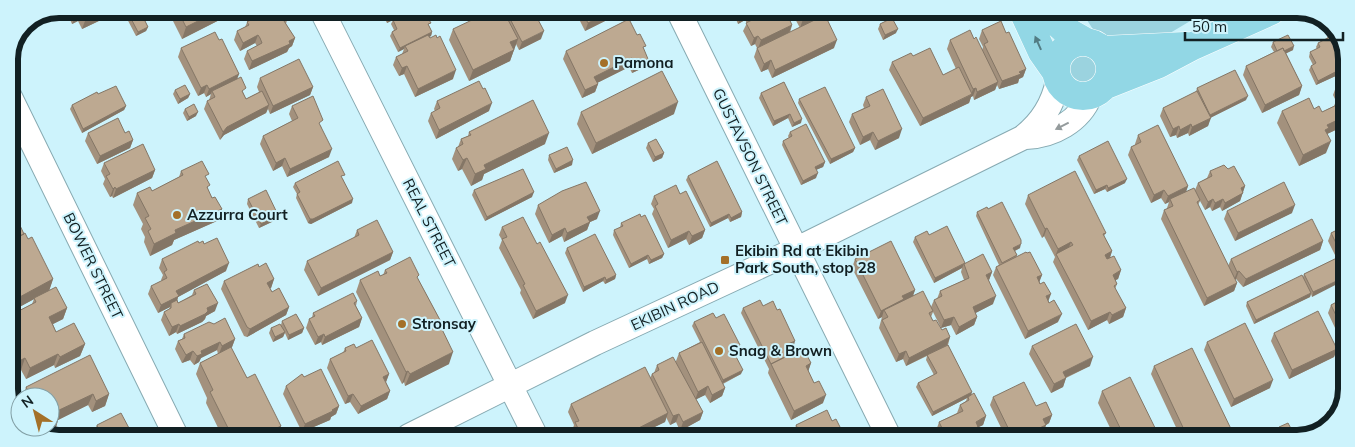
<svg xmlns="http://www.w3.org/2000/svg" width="1355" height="447" viewBox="0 0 1355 447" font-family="Mulish,sans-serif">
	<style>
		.green { fill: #9bd3df }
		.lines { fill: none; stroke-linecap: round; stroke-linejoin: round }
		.minor-casing { stroke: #87aab2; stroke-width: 26 }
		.major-casing { stroke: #fff; stroke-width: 29 }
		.minor { stroke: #fff; stroke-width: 24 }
		.major { stroke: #92d7e5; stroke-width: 28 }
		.wall { fill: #a3917d }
		.shaded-wall { fill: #847666 }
		.building { fill: #bda991; stroke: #847666 }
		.oneway { fill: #527c84 }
		.oneway2 { fill: #949b9c }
		.poi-dot { fill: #a47028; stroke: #cdf3fc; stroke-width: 2 }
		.labels { text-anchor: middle; stroke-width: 4; stroke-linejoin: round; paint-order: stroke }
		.poi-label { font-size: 15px; font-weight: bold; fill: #122023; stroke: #cdf3fc; text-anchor: start }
		.street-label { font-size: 15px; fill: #122023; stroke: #cdf3fc }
		.rim { fill: none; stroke: #122023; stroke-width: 6 }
	</style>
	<rect width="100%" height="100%" fill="#cdf3fc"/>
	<path class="green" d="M1068,11H1207L1160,39C1147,33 1131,34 1117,39L1094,31L1087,20Z
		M1070 69a13 13 0 1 1 26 0a13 13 0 1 1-26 0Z"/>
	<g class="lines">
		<defs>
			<path id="minor" d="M321,9L536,437
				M678,10L889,437
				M9,95L176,436
				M1026,137C1053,136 1080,121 1090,96
				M409,436L595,343L795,250L1022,138C1042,123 1053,105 1058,81"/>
			<path id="major" d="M1023,11L1042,52L1056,72
				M1044,11L1065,30L1086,42
				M1056 69a27 27 0 1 1 54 0a27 27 0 1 1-54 0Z
				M1103,50L1186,46
				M1106,85L1159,64L1193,46L1271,11"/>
		</defs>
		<use href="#minor" class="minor-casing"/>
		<use href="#major" class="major-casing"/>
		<use href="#minor" class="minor"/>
		<use href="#major" class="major"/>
	</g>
	<path class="wall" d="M70,9H124L82,29L78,21L72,24L68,15Z
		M126,9H139L148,27L146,31L136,36L124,13Z
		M169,9H241L182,39L168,11Z
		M379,9H421L432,32L431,36L429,37L453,79L415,97L404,74L399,76L393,65L396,57L402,54L404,49L398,52L390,36L392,32L394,30L391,24L393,20L387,23Z
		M268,10L287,20L286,24L295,38L292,46L289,48L287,52L249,70L244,59L247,51L257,46L255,43L240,51L234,40L237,31L245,27L251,14Z
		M579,10H627L585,31L577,15Z
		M732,10H781L782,13L792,25L790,33L800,28L793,15L795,10H832V12L809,23L834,48L772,78L768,69L761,72L754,57L757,48L755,44L751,46L743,31L747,23L745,20L738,24Z
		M506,11L541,39L519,50L516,44L510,61L469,81L449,40L453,29L497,18L505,14Z
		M880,24L896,33L883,40L878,29Z
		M982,30L1006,33L1026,69L1023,77L1019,79L1018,83L999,89L997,85L995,90L974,100L973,96L971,97L969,103L920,126L889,70L892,62L913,56L943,75L956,69L947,49L950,40L974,39L982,50L983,47L979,39Z
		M1329,33L1346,78L1343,80L1340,74L1316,85L1309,70L1311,66L1313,65L1309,57L1310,52L1317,49L1316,47L1318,43L1327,38Z
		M219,40L239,74L237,78L246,99L259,92L257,87L260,78L313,87L310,95L270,114L268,109L266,113L224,135L220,140L204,109L207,101L209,100L211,94L206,97L204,93L198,96L178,57L181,48Z
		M1273,42L1293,50L1286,53L1302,86L1299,95L1262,113L1243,75L1246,66L1274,52L1271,47Z
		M644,50L645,67L632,73L629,67L597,83L598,84L595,92L582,98L563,59L566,51Z
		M1346,80V128L1345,129L1344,126L1327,134L1326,153L1299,166L1277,123L1282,111L1314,109L1322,112L1334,106L1336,101L1333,95L1337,84Z
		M784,82L801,123L792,127L788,118L773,126L759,98L761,93Z
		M1197,88L1246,100L1210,118L1208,126L1189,136L1188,133L1177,138L1176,135L1170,137L1160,116L1163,108L1196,92Z
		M483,89L489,111L436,139L428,121L431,113L435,111L434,109L437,101Z
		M175,90L190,94L188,98L178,104L173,94Z
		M98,94L126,106L124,110L82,133L70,109L72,105Z
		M866,97L899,138L875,150L870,140L860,145L849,122L852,114L864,108L863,105Z
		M799,99L855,148L853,152L830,164L798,103Z
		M292,106L321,126L329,157L287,177L282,166L273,171L260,144L263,136L292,121L289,114Z
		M185,109L196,116L187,121L183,113Z
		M581,112L674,114L592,154L577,124Z
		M469,132L545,144L484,174L482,180L471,186L462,169L458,171L452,159L456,148L458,147L461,139L468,136Z
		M790,132L825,162L823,167L816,170V178L801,185L782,145L783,141L789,138L788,136Z
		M88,133H125L133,140L130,148L97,164L85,141Z
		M1138,135L1188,186L1186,192L1195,190L1198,183L1207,178L1210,171L1245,186L1240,201L1222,211L1220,207L1212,211L1210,207L1205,210L1200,201L1198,205L1228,266L1231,259L1323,241L1320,250L1243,287L1236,279L1235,280L1237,283L1234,291L1204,306L1161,219L1164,210L1167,209V208L1169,202L1165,204L1161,198L1151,203L1128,155L1131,147L1135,145V144Z
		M648,143L664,153L662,158L653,162L646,148Z
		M549,155L572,165L554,173L548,160Z
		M1079,156L1125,183L1107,192L1105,189L1094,194L1077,160Z
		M104,163L155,170L152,178L113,198L112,196L110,197L103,184L105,179L101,171Z
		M181,171L207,180L208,190L212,198L222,209L217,221L174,240L172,245L150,256L144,242L145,237L141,229L143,224L133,205L137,193L152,191L179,177Z
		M688,176L742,212L741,217L730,222L728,218L710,227L686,180Z
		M343,179L352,203L311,224L308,223L296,198L297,194L293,187L295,183Z
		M474,190L532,197L485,221L472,195Z
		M680,194L705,230L702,238L689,245L686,239L668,248L652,214L654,209L651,204L654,196Z
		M1028,195L1106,233L1104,236L1112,251L1110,258L1121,270L1118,279L1115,280L1117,284L1115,289L1126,308L1123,317L1109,324L1107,320L1088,330L1053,262L1055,257L1044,236L1042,238L1025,204Z
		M248,199L278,215L276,220L259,228L247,204Z
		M538,205L597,219L590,222L587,230L564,242L562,236L549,243L535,214Z
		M988,209L1020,248L1015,251L1017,255L1016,256L1042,275L1039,281L1058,322L1025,339L993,275L996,267L999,265L976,216L977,212Z
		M1227,211L1292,213L1235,241L1224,219Z
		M9,218L24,234L53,279L49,291L67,308L63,319L53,324L56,332L85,344L80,356L55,368L54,365L26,379L21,370L9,376V316L32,304L34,299L12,311L9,304Z
		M621,223L664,254L662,258L649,264L647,259L629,268L613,235L614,230L620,228Z
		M1345,223V251L1335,255L1328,241L1331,233L1337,230L1338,227Z
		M502,227L537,244L565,303L533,319L520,293L521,290L499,248L502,240L499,235Z
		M357,230L393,252L390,260L318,296L304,270L307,261L354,238Z
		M929,235L965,263L992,272L989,280L993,304L975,313L977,317L974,325L956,335L951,325L941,328L933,312L931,317L933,321L942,330L950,337L948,345L971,395L986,416L983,425L978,427L975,435L971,438H940L936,431L939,422L957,413L960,405L966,401L967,398L932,416L916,387L918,383L934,375L926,360L927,356L906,366L903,359L896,362L879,328L882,317L878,319L852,268L855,259L915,290L913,296L931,307L934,300L937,299L940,291L964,280L961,272L962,268L934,283L913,242L915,237Z
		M199,243L204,244L226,271L178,297L177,301L178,303L192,295L194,290L215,311L206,316L205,319L202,322L177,334L176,332L169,336L161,320L164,312L169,309L170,307L158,313L148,294L151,286L162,281L161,280L163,275L159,268L162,259Z
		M567,248L616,275L615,279L605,284L603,281L583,292L565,253Z
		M1345,254L1312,297L1311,294L1310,297L1254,324L1246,306L1247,302L1303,277L1304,274Z
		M259,267L274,279L271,288H270L272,292L289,307L286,315L247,337L244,336L221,289L224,281Z
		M385,270L418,279L440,320L439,323L449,364L405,386L404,382L402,384L356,292L360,280L380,276L383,275Z
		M1344,298V347L1328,313L1331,305Z
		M357,301L356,306L362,318L359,327L322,345L321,342L315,345L306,328L309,319L312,318L313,313Z
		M763,306L794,345L790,347L793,353L811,363L808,371L823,403L791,420L768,373L769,369L741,313L743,308Z
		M716,318L740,345L738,349L734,352L741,374L723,384L725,388L722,396L710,403L705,395L696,399L703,412L700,420L680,431L676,422L670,425L666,417L665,422L634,437H575L572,431L574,425L568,412L571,404L650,378L652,374L654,373L657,365L676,361L679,353L700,342L692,326L694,322Z
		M282,321L304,328L302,333L288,340L285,333L283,337L273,342L269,333L271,328L281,325Z
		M1274,333L1337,349L1334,357L1289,379L1271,341Z
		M184,334L235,339L232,347L231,348L247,378L281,426L279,432L281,436H222L206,403L207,398L196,374L200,363L218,354L217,350L201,358L199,362L194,365L190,360L182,363L175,349L178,341L182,339Z
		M1207,342L1270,388L1231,407L1204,350Z
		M1032,346L1090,366L1066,378L1063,387L1051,393L1029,354Z
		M345,348H356L389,374L386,382L390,391L387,399L358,414L350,402L345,404L327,368L330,359L343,353Z
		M1154,366L1229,438H1181L1151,374Z
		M304,377L339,406L336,414L331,417L330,420L302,432L283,394L286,386Z
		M1344,381V404L1327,427L1328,425L1329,424L1325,416L1327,412L1344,404L1336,388L1338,384Z
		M26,387L109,394L105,406L92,412L88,405L58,420L55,431L43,436L39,433L36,427H50V397H23Z
		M1102,391L1160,438H1115L1098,403Z
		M993,397L1036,406L1052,415L1049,423L1046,425L1043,433L1033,438H1006L990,405Z
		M832,421L845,437H778L795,429L796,425Z
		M97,425L130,430L128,436H92Z
		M1279,427L1294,434L1297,438H1281L1277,432Z"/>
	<path class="shaded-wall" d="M110,9H124L82,29L85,21Z
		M222,9H241L182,39L186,27Z
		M407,9H414L387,23L388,19Z
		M614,10H627L585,31L588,23Z
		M821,10H832V12L800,28L803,19Z
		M748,12L745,20L738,24L741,16Z
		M81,13L78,21L72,24L75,16Z
		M792,25L789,33L758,49L761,40Z
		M148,27L146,31L136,36L138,32Z
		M898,29L896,33L883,40L885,35Z
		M544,31L541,39L519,50L522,42Z
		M432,32L431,36L406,48L405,46L404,49L398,52L400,48Z
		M258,35L255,43L240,51L243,43Z
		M758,36L755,44L751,46L754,38Z
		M295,38L292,46L289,48L287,52L249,70L252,61Z
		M518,39L510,61L469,81L473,70L510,42Z
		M837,40L834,48L772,78L775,70Z
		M1294,46L1293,50L1277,58L1278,53Z
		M632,58L629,67L591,86L594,77Z
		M648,59L645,67L632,73L635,65Z
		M771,60L768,69L761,72L764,64Z
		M407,66L404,74L399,76L402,68Z
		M1026,69L1023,77L1019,79L1018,83L999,89L1002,81Z
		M1341,69L1340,74L1316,85L1318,81Z
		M456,70L453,79L415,97L418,89Z
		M239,74L236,82L212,91L211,94L206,97L209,89Z
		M1346,75V78L1343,80L1344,76Z
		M998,82L995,90L974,100L977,92Z
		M598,84L595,92L582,98L585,90Z
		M207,85L204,93L198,96L201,88Z
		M1302,86L1299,95L1262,113L1265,105Z
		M313,87L310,95L270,114L273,106Z
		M976,88L973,96L971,97L969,103L920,126L923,118L971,95L973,89Z
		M190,94L188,98L178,104L180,99Z
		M1248,96L1246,100L1208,119L1210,115Z
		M678,102L674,114L592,154L596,143Z
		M492,103L489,111L436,139L439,130Z
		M269,105L266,113L224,135L220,140L223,132L227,127Z
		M126,106L124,110L82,133L83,129Z
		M198,112L196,116L187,121L189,117Z
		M790,114L788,118L773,126L774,121Z
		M1346,116V121L1344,126L1327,134L1321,142L1327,125Z
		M1211,118L1208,126L1189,136L1192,127Z
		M802,119L801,123L792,127L794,123Z
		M1191,124L1188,133L1177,138L1180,130Z
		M1179,126L1176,135L1170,137L1173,129Z
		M902,129L899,138L875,150L878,141Z
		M873,132L870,140L860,145L863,137Z
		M549,133L545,144L484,174L482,180L471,186L475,174L484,165Z
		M133,140L130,148L97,164L100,156Z
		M1331,141L1326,153L1299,166L1303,155Z
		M855,148L853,152L830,164L831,159Z
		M332,149L329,157L287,177L290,169Z
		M664,153L662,158L653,162L655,157Z
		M285,158L282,166L273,171L276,163Z
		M467,158L462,169L458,171L463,160Z
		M573,160L572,165L554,173L556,169Z
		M825,162L823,167L813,171L815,167Z
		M155,170L152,178L113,198L116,189Z
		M818,173L816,178L801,185L803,181Z
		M1127,179L1125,183L1107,192L1108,188Z
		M1107,185L1105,189L1094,194L1096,190Z
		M1188,186L1185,194L1170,199L1169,202L1165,204L1168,196Z
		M1245,186L1240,201L1222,211L1225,203L1241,188Z
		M115,187L112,196L110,197L113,189Z
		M1164,190L1161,198L1151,203L1154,195Z
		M534,192L532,197L485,221L487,217Z
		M353,199L352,203L311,224L308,223L310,219Z
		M1213,199L1210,207L1205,210L1208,202Z
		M1223,199L1220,207L1212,211L1215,203Z
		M1295,205L1292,213L1235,241L1238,233Z
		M222,209L217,221L174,240L172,245L150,256L154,244L175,230Z
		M600,211L597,219L590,222L587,230L564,242L567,233L587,217Z
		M742,212L741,217L730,222L731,218Z
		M729,214L728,218L710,227L711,223Z
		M278,215L276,220L259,228L261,224Z
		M565,228L562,236L549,243L552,235Z
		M1047,228L1044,236L1042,238L1045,229Z
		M705,230L702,238L689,245L692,236Z
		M689,231L686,239L668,248L671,240Z
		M1323,241L1320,250L1243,287L1246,279Z
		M1071,242L1068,250L1056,254L1055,257L1058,249Z
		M1021,244L1020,248L1012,252L1013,248Z
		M1345,244V251L1335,255L1338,247Z
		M1112,251L1109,260L1102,263L1105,255Z
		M393,252L390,260L318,296L321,288Z
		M664,254L662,258L649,264L651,260Z
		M648,255L647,259L629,268L631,264Z
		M229,263L226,271L178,297L176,305L171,303L170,307L158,313L161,305L176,291Z
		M964,264L962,268L934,283L935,278Z
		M1121,270L1118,279L1110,283L1113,275Z
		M1239,271L1236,279L1234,280L1237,272Z
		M992,272L989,280L986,275Z
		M616,275L615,279L605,284L606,280Z
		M1042,275L1039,283L1037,277Z
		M605,277L603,281L583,292L584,287Z
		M1345,277V280L1312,297L1313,292Z
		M53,279L49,291L12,311L16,299Z
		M274,279L271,288L264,291L267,283Z
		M1237,283L1234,291L1204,306L1207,298Z
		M915,290L912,298L884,310L882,317L878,319L881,311L902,296Z
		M1311,293L1310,297L1254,324L1256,320Z
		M1051,294L1048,302L1046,296Z
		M568,295L565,303L533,319L536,311Z
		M996,296L993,304L970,316L973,307Z
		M218,303L215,311L206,316L205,319L202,322L177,334L180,326L207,308Z
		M289,307L286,315L247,337L250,329Z
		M67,308L63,319L45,328L49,317Z
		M1126,308L1123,317L1109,324L1112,315Z
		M1110,312L1107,320L1088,330L1091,321Z
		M1062,314L1058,322L1025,339L1028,331Z
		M954,317L951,325L941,328L944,320Z
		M977,317L974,325L956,335L959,327Z
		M362,318L359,327L322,345L325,337Z
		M179,324L176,332L169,336L172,327Z
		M304,328L302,333L288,340L289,335Z
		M285,332L283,337L273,342L275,337Z
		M324,334L321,342L315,345L318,337Z
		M950,337L947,345L906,366L909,358Z
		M235,339L232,347L219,354L222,346Z
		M795,341L794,345L787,348L788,344Z
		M220,342L217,350L201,358L199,362L194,365L197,356L201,351Z
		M85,344L80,356L55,368L60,357Z
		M740,345L738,349L731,353L732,349Z
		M1337,349L1334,357L1289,379L1292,370Z
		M193,351L190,360L182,363L186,355Z
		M906,351L903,359L896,362L899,354Z
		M453,352L449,364L405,386L410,374Z
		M58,354L54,365L26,379L30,368Z
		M1093,357L1090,366L1060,380L1063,372Z
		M25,358L21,370L9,376V366Z
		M811,363L808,372L806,366Z
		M743,370L741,374L721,384L723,380Z
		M408,371L404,382L402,384L406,372Z
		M389,374L386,382L383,377Z
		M1066,378L1063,387L1051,393L1054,384Z
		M1273,380L1270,388L1231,407L1234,399Z
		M708,386L705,395L695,400L698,392Z
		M725,388L722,396L710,403L712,395Z
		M390,391L387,399L358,414L361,406Z
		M972,392L971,396L932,416L933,412Z
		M93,394L88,405L58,420L55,431L45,436L42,435L45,427H50V424L55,412Z
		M109,394L105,406L92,412L96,401Z
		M353,394L350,402L345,404L348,396Z
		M826,395L823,403L791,420L794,411Z
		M339,406L336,414L331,417L330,420L302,432L305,424Z
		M703,412L700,420L680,431L683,422Z
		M668,413L665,422L634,437H621Z
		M679,414L676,422L670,425L673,416Z
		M1052,415L1049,423L1046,425L1043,433L1033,438H1018L1043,419Z
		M986,416L983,425L977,428L978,427L975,435L971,438H957L976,422Z
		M281,426L277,436V428Z
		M1232,431L1229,438H1217Z"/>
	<path class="building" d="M72,9H110L85,21L81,13L75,16Z
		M126,9H139L148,27L138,32Z
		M177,9H222L186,27Z
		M261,9H267L268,10L272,9H282L287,20L284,21L295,38L289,41L290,44L252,61L247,51L262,43L260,38L258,35L243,43L237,31L249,25L247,22L253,18L251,14Z
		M383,9H407L388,19Z
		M414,9H421L424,16L426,15L431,23L428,24L432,32L400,48L392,32L397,29L393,20Z
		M493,10L497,18L505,14L518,39L510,42L514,50L473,70L453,29Z
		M508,10H533L544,31L522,42L506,11Z
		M581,10H614L588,23Z
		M739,10H781L782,13L786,12L792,25L761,40L758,36L754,38L746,23L752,20L748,12L741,16Z
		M798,10H821L803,19Z
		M825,15L837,40L775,70L771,60L764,64L757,48Z
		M892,18L898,29L885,35L880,24Z
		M629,19L637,35L640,34L646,46L643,47L648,59L635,65L632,58L594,77L598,84L585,90L566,51Z
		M1001,21L1006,33L1009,32L1026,69L1019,72L1021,74L1002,81L984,44L988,42L982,30Z
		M1336,29L1346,55V75L1344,76L1341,69L1318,81L1311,66L1316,63L1310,52L1320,47L1318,43L1330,37L1329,33Z
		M970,30L974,39L976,37L998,82L977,92L976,88L973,89L950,40Z
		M215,32L219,40L222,39L239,74L209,89L207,85L201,88L181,48Z
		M428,35L430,38L436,35L437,38L440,36L456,70L418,89L407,66L402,68L396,57L408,51L405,46Z
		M1288,35L1294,46L1284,51L1283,48L1277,51L1273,42Z
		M930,48L943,75L959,67L972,94L923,118L892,62L911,53L913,56Z
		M1283,48L1302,86L1265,105L1246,66Z
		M299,59L313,87L273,106L260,78Z
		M1235,70L1248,96L1210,115L1197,88Z
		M662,71L678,102L596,143L581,112Z
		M241,77L246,88L242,91L246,99L262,91L269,105L227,127L223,132L207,101L215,97L212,91Z
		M1346,80V116L1327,125L1329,128L1325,130L1331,141L1303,155L1282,111L1309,98L1314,109L1319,106L1322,112L1341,103L1338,96L1343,94L1337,84Z
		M479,81L483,89L485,88L492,103L439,130L431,113L440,108L437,101Z
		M784,82L802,119L794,123L790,114L774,121L761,93Z
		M185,85L190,94L180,99L175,90Z
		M116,86L126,106L83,129L72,105L97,92L98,94Z
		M825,87L855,148L831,159L799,99Z
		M883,89L902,129L878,141L873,132L863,137L852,114L870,106L866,97Z
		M1197,91L1211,118L1192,127L1191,124L1180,130L1179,126L1173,129L1163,108Z
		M313,96L323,120L319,123L332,149L290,169L285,158L276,163L263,136L298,118L292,106Z
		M533,100L549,133L484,165L486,169L475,174L467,158L463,160L456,148L463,144L461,139L471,135L469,132Z
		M194,104L198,112L189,117L185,109Z
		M118,118L125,133L129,131L133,140L100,156L88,133Z
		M806,124L825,162L815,167L818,173L803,181L783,141L792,136L790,132Z
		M1158,125L1188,186L1168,196L1164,190L1154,195L1131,147L1141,142L1138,135Z
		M656,139L664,153L655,157L648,143Z
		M1108,141L1127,179L1108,188L1107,185L1096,190L1079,156Z
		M143,144L155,170L116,189L115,187L113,189L106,176L110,174L104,163Z
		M567,147L573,160L556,169L549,155Z
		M202,161L209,174L205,176L210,185L207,187L212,198L215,197L222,209L175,230L176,233L154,244L148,231L151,229L145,218L149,216L137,193L150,187L152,191L183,175L181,171Z
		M338,161L345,175L341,176L353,199L313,219H310L297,194L300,192L295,183Z
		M717,161L742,212L731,218L729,214L711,223L688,176Z
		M1224,165L1228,169L1234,166L1245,186L1241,188L1243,193L1225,203L1223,199L1215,203L1213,199L1208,202L1198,183L1212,176L1210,171Z
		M523,169L534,192L487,217L474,190Z
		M1075,171L1106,233L1103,234L1112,251L1105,255L1107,259L1114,256L1121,270L1113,275L1117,284L1114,286L1126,308L1112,315L1110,312L1091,321L1056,254L1073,245L1071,242L1058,249L1047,228L1045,229L1028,195Z
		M586,182L600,211L587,217L590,222L567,233L565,228L552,235L538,205L562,191Z
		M1284,182L1295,205L1238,233L1227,211Z
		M676,185L680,194L686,191L705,230L692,236L689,231L671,240L655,206L658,204L654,196Z
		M1194,188L1200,200L1197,202L1237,283L1207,298L1164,210L1173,206L1170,199Z
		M266,190L278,215L261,224L248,199Z
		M1002,202L1021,240V244L1013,248L1017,255L1002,263L977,212L987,207L988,209Z
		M640,214L641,217L645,215L664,254L651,260L648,255L631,264L614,230L623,226L621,223Z
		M15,215L24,234L9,242V218Z
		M523,217L537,244L540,242L568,295L536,311L523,285L525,284L502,239L507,237L502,227Z
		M1312,219L1323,241L1246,279L1239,271L1237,272L1231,259Z
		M377,220L393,252L321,288L307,261L359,235L357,230Z
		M1345,223V244L1338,247L1331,233L1339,229L1338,227Z
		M947,226L965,263L935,278L915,237L927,231L929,235Z
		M25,233L28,239L32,237L53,279L16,299L9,284V242Z
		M595,234L616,275L606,280L605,277L584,287L567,248Z
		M217,238L229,263L176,291L179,296L161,305L151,286L167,278L164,272L167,270L162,259L198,241L199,243L203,241L204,244Z
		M891,241L915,290L902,296L904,299L881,311L855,259Z
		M1026,252L1027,253L1030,252L1042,275L1037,277L1040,284L1044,282L1051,294L1046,296L1049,303L1054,300L1062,314L1028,331L996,267Z
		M983,254L992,272L986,275L996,296L973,307L977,317L959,327L954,317L944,320L934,300L942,296L940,291L969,278L964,264Z
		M1345,254V277L1313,292L1304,274Z
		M410,257L419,275L417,277L440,320L438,321L453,352L410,374L408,371L406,372L360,280L378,271L380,276L387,273L385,270Z
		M266,263L274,279L267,283L272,292L279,288L289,307L250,329L247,327L224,281L258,264L259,267Z
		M1302,275L1311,293L1256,320L1247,302Z
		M207,284L218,303L207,308L208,311L205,314L180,326L179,324L172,327L164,312L171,308V303L177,300L178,303L196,294L194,290Z
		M56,287L67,308L49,317L56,332L74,323L85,344L60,357L58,354L30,368L25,358L9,366V327L12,325L9,319V316L36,302L34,298Z
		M923,291L933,311L929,313L933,321L936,320L942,330L946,328L950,337L909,358L906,351L899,354L882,320L888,317L884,310Z
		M353,293L357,301L354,303L362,318L325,337L324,334L318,337L309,319L315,316L313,313Z
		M1344,298V332L1331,305Z
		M760,300L763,306L773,301L777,310L780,309L795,341L788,344L793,353L771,364L743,308Z
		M1318,311L1337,349L1292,370L1274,333Z
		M713,313L716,318L724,314L740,345L732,349L743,370L723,380L694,322Z
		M296,314L304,328L289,335L282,321Z
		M225,318L235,339L222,346L220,342L201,351L202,354L197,356L193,351L186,355L178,341L185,338L184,334L209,322L214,324Z
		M1245,323L1273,380L1234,399L1207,342Z
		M280,324L285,332L275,337L271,328Z
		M1076,324L1093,357L1063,372L1066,378L1054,384L1032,346Z
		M372,340L389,374L383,377L390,391L361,406L353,394L348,396L330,359L346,351L345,348L354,344L356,348Z
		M702,342L725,388L712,395L708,386L698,392L679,353Z
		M948,345L972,392L933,412L918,383L937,373L927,355Z
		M231,347L247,378L255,374L281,426L277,428L281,436H232L210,392L213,390L200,363Z
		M803,348L811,363L806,366L814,383L819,381L826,395L794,411L771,364Z
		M1192,348L1232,431L1217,438H1188L1154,366Z
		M90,355L109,394L96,401L93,394L55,412L59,419L50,424V397H31L26,387Z
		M673,357L703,412L683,422L679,414L673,416L652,374L659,370L657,365Z
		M645,367L668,413L621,437H582L575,422L579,421L571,404Z
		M321,369L339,406L332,410L333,411L305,424L286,386L302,374L304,377Z
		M1130,377L1160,438H1125L1102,391Z
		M1344,381V396L1338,384Z
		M1024,382L1036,406L1046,402L1052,415L1043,419L1046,425L1018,438H1013L993,397Z
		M974,393L986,416L976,422L978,427L957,438H947L939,422L963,411L960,405L969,400L968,397Z
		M1344,404L1331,421L1327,412Z
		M827,410L832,421L836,419L845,437H802L796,425Z
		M121,413L130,430L126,432L128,436H96L93,431L98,429L97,425Z
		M1288,423L1294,434L1297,432L1300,437L1297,438H1284L1279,427Z
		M795,429L799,437H778Z
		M996,434L998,438H990Z"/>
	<defs><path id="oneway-solid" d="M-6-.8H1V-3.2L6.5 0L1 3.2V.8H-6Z" transform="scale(1.25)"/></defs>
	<use class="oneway" href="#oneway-solid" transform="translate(1038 43) rotate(-114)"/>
	<use class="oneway2" href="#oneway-solid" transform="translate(1062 126) rotate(153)"/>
	<g class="poi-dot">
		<circle cx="604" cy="63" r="5"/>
		<circle cx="177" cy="215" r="5"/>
		<rect x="720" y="255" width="10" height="10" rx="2.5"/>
		<circle cx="402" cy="324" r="5"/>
		<circle cx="719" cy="351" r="5"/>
	</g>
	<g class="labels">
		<g class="poi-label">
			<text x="614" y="68">Pamona</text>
			<text x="187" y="220">Azzurra Court</text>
			<text x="735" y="256">Ekibin Rd at Ekibin<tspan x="735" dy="17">Park South, stop 28</tspan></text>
			<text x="412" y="329">Stronsay</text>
			<text x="729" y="356">Snag &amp; Brown</text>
		</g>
		<g class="street-label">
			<text transform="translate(750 157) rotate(64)" y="5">GUSTAVSON STREET</text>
			<text transform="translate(429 223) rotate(63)" y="5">REAL STREET</text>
			<text transform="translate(93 266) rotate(64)" y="5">BOWER STREET</text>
			<text transform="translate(675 306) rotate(-25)" y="5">EKIBIN ROAD</text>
		</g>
	</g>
	<path d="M0 0H1355V447H0ZM59 18H1297A41 41 0 0 1 1338 59V389A41 41 0 0 1 1297 430H59A41 41 0 0 1 18 389V59A41 41 0 0 1 59 18Z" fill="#cdf3fc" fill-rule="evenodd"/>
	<path class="rim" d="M59 18H1297A41 41 0 0 1 1338 59V389A41 41 0 0 1 1297 430H59A41 41 0 0 1 18 389V59A41 41 0 0 1 59 18Z"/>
	<g transform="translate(35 412) rotate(324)"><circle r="24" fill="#cdf3fc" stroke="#829fa5"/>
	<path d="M0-4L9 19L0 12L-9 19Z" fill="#a47028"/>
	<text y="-8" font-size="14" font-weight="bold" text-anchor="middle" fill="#122023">N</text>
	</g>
	<path d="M1185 32v8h158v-8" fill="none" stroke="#122023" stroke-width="2.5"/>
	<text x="1192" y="32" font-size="15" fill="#122023" stroke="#cdf3fc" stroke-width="4" paint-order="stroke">50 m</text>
</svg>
